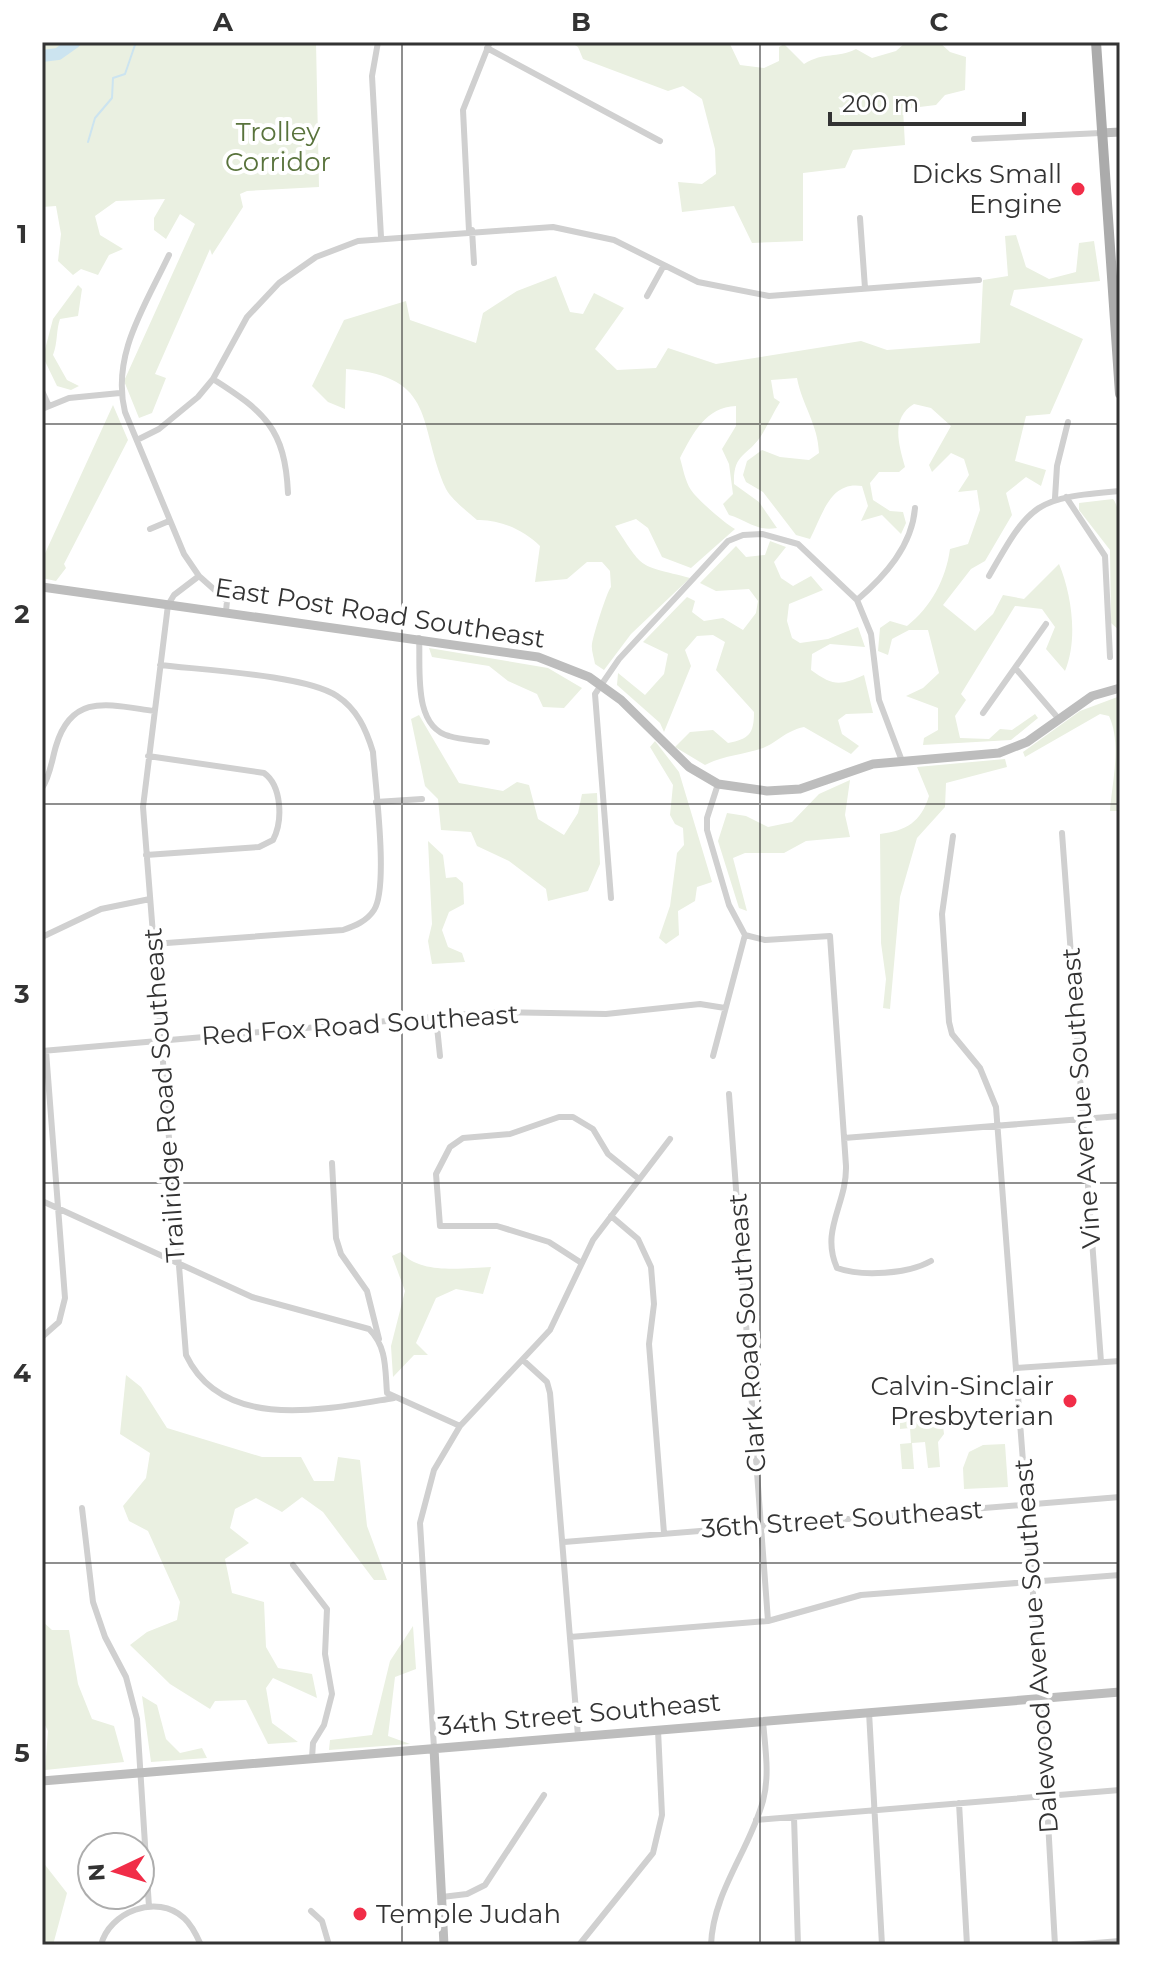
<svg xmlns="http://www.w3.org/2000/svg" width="1162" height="1987" viewBox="0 0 1162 1987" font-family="Montserrat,sans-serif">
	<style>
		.green { fill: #eaf0e1 }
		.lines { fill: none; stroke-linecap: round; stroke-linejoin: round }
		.stream { stroke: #cce4f0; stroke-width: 2 }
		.river { stroke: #cce4f0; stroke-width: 12 }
		.street { stroke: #d0d0d0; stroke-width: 6 }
		.secondary { stroke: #bdbdbd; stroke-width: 9 }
		.primary { stroke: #ababab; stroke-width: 10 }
		.grid { fill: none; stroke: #333; stroke-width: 2; stroke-opacity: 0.55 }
		.poi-dot { fill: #f12d48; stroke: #fff; stroke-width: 3 }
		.labels { text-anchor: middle; stroke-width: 8; stroke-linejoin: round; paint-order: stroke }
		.park-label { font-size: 26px; fill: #59733c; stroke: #fff }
		.poi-label { font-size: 26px; fill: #333; stroke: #fff; text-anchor: end }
		.street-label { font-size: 26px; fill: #333; stroke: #fff }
		.neatline { fill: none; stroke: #333; stroke-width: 3 }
		.grid-label { font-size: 26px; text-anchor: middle; font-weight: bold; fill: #333 }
	</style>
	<rect width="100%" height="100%" fill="#fff"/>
	<path class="green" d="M42,42H316L319,187L247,191L240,194L243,207L212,255L210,249L155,374L166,378L152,413L139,418L124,381L195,224L180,214L166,239L154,230V218L165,199L116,201L95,216L100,235L123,249L109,255L98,275L81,269L73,275L58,261L61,234L56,206L42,207Z
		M570,42H729L740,65L764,68L779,61V47L784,44L804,64C825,51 836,59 856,49L872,58L896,51L906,42H939L950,52L966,57L965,90L945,95L936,105L903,109L905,145L853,150L845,168L803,173V241L752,243L734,206L682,212L678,182L702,184L716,174L715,149L702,99L683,86L668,91L583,59L578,47Z
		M1016,235L1026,267L1049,279L1076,272L1079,243L1094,241L1100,281L1014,290L1010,305L1083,339L1050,414L1026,416L1015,461L1046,470L1041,486L1026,477L1006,493L1012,515L985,561L971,569L943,605L975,631L993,614L1003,595L1024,599L1059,564C1072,595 1078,640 1065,671L1046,649L1055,627L1042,609L1015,606L961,694L966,700L955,716L960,738L989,739L1000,729L1012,730L1035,714L1038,718L1011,740L923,745L924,738L938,730V708L906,696L923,688L939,673L928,630H909L892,639L888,655L878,651L880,628L890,621L907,626C931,607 946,579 950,549L968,544L980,510L977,490L958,492L969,475L964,459L951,453L932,472L929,465L951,426L931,408L914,404C890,418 899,445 905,467L899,472H879L870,483L873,500L890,511L903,512L906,523L901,534L882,515L861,521L868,506L862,486C830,481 823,514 810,539L796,535L763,492L746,482L743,475L747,461L762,450L780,457L809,460L819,453C818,424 802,405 797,378L771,380L774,398L780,402C773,413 768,425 761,436C747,457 733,453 734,484L759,502L777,528C757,532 747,520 729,515L723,504L733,494L729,464L722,449L736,426V406C706,407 693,433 680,458C683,468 685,481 691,490C697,499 724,523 735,529L691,568L662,557L648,528L636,519L615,526C645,572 638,564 690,578L631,634L604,670L595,664C594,658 591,650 592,644C593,636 607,591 611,587L610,571L602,562H587L567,579L535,582L540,546C524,530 499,519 477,520C467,511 452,500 446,489C417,424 438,377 346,369L345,409L328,402L312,386L344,320L406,301L410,320L476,343L483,313L517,291L556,276L570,312L583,314L594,293L624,308L595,349L617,370L656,368L668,348L716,364L861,341L887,350L980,343L983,280L1008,276L1005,236Z
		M78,285L82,289L78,316L60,319C56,330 58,342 53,355L67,380L79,386L71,390L57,386L43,357L53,319Z
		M113,405L128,440L64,564L66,568L56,581L42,578V560Z
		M1113,499C1128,517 1120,604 1120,631L1111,623L1110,550L1079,510V503Z
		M770,541L786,547L774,562L781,578L793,586L811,576L823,590L789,604L787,621L792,638L800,643L828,639L858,627L865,647L830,644L812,654L811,670C833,686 840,686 864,675L873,713L846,714L838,720L842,734L859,746L851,754L804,727C785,731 778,742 763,748C743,755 724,755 705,765L675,747L690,732L713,730L728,743C749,739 754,734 754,712L716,670L725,642L713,635L697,636L685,650L691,666L664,732L660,723L617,685L618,673L645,695L664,674L668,654L643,642L687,597L695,601L692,612L704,621L723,618L743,630L756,613L758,601L749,589L716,591L700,583L736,546L746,557L765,555Z
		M429,648L548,668L582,688L564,708L543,707L537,694L508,681L489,666L432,657Z
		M1120,696V811H1110C1112,782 1122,744 1109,716L1100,714L1025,757L1023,752L1080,711Z
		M419,715L459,783L503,791L517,782L529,785L538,819L564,835L578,813L582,794L597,793L600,864L588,891L548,901L546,889L509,861L477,846L471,832L441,830L438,799L425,786L411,719Z
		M655,741L679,772L712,882L697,887L695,901L678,911L679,935L666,944L659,938L670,906L677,853L684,845L683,828L675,824L670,815L673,785L650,747Z
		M1005,759L1007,767L946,783L945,807L917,838L900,897L890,1009L883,1008L886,979L881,943L880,834C906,831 921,822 929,796L917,767Z
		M850,780L845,815L850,837L806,841L784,853H745L733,858L747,911L739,908L718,841L727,813L746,816L768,827L792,822L819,794Z
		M428,841L443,855L446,878L456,877L463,883L464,904L449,912L442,930L448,947L462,953L465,962L432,964L428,941L432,924Z
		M401,1252C420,1275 464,1268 491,1267L483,1294L456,1289L436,1298L416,1343L428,1355H414L393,1377L391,1346L405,1291L392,1256Z
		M126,1375L141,1387L167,1428L262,1457H301L314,1481H334L338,1457L360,1460L367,1526L387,1580H374L323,1512L302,1497L282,1512L256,1498L235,1509L230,1528L249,1543L225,1559L232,1593L264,1602L266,1647L278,1668L312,1674L317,1698L273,1678L266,1688L272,1723L298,1742L268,1744L246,1700L215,1701L210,1709L170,1684L130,1645L147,1632L177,1620L180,1602L148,1531L129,1521L123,1506L146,1478L150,1453L120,1434Z
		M912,1409L916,1410V1418L943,1426L944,1434L938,1442L940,1467L928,1468L925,1442L912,1443L914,1469H902L900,1444L911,1443L910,1428L900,1429V1422Z
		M1005,1444L1008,1487L964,1489L963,1468L969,1452L983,1445Z
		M42,1621L52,1630H69L78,1684L92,1719L114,1726L124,1762L45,1770L48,1731L42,1719Z
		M413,1626L416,1669L395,1677L388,1736L410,1744L329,1750L330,1740L372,1735L390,1661Z
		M142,1696L157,1705L166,1739L180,1753L202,1748L207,1758L151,1762Z
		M42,1861L67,1893L53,1945H42Z"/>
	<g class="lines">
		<path class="stream" d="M88,142L95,118L112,98L113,78L125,74L136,42"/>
		<path class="river" d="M42,56L58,54L75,42"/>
		<path class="street" d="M378,42L372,76L381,237
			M487,48L660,141
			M974,139L1101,133
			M860,218L865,288
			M472,230L474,263
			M469,231L463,110L490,42
			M169,255C145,306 111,355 125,412L184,554L199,576L227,601L226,611
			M647,296L663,267
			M213,379C265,412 285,429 288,493
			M42,391L48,404
			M42,409L69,398L120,393
			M137,440L159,429L198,397L213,379L247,317L279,283L316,257L358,241L553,227L614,240L698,282L769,296L979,280
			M1066,497L1105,556L1110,657
			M1055,498L1057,466L1068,422
			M150,529L169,521
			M199,576L174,595L168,605L143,807L186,1355C223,1433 327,1409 394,1398
			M989,576C1031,502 1035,498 1120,491
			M857,600C885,576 912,546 915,508
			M419,638C421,667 412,726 449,736C461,740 475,740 487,742
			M1016,669L1058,718
			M983,713L1046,624
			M718,784L707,818V830L729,905L745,935
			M42,788C50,777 52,759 56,746C72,692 110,705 154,711
			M376,802L422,799
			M1062,833L1101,1362
			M953,836L942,914L949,1022L952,1034L980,1068L996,1107L1041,1698L1055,1945
			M146,855L259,847L273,840C283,821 282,786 264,773L148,756
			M611,898L595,694L619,659L728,541L743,535L762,534L798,544L857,600L871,634L879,700L902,761
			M745,935L765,940L830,936L846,1166C847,1204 820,1230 837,1268C862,1277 908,1274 931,1261
			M42,937L101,909L150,899
			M153,944L343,930C355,926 367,921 374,910C389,887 375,783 373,752C366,729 357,709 337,696C306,675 202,670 160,665
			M436,1017L440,1056
			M42,1051L491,1012L606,1014L700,1004L725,1008
			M713,1056L745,935
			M729,1094L768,1621
			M844,1138L1120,1116
			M332,1163L336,1238L341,1254L367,1291L379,1339
			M42,1201L252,1297L369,1329C387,1347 385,1368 387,1393L460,1426
			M611,1216L638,1239L651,1267L654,1304L649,1344L664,1533
			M580,1262L549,1242L497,1226H440L436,1174L450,1147L463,1138L510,1134L559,1117H573L593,1129L608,1154L639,1179
			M42,1337L59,1322L65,1298L46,1051
			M524,1361L547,1382L550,1393L578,1736
			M1016,1368L1120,1361
			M82,1508L93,1602L105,1637L126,1677L137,1719L149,1907
			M564,1542L1120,1497
			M293,1565L327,1609L325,1654L332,1694L324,1725L313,1743L312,1758
			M570,1637L768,1621L861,1595L1120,1575
			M869,1712L882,1945
			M434,1748L420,1523L434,1470L460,1426L550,1330L593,1240L670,1139
			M959,1803L967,1945
			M794,1817L798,1945
			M756,1820L1120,1790
			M442,1897L467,1894L485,1885L544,1795
			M311,1911L322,1921L329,1945
			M101,1945C109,1912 157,1893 184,1918C192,1925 197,1936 201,1945
			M579,1945L653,1853L662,1815L658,1730
			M711,1945C713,1892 749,1851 763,1801C770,1775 765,1747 763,1721
			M1071,1945L1120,1941"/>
		<path class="secondary" d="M1101,133L1120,132
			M42,587L538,657L589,677L621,700L689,767L718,784L767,791L800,789L873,764L999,753L1027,742L1092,696L1120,688
			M434,1748L444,1945
			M42,1781L1120,1692"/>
		<path class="primary" d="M1096,42L1120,394"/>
	</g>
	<path class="grid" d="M402,42V1945M760,42V1945M42,424H1120M42,804H1120M42,1183H1120M42,1563H1120"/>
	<g class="poi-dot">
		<circle cx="1078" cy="189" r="8"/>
		<circle cx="1070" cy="1401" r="8"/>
		<circle cx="360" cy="1914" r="8"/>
	</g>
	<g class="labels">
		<g class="park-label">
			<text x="278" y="141">Trolley<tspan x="278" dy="30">Corridor</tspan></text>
		</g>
		<g class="poi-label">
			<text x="1062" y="183">Dicks Small<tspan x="1062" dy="30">Engine</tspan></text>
			<text x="1054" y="1395">Calvin-Sinclair<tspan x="1054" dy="30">Presbyterian</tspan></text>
			<text x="376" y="1923" text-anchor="start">Temple Judah</text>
		</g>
		<g class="street-label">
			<text transform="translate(380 613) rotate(9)" y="9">East Post Road Southeast</text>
			<text transform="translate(360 1025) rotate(-4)" y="9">Red Fox Road Southeast</text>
			<text transform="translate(164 1095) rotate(-94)" y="9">Trailridge Road Southeast</text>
			<text transform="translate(1081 1098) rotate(-94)" y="9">Vine Avenue Southeast</text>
			<text transform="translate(747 1333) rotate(-94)" y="9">Clark Road Southeast</text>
			<text transform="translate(842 1519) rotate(-4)" y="9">36th Street Southeast</text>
			<text transform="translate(1036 1646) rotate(-94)" y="9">Dalewood Avenue Southeast</text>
			<text transform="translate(579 1714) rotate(-5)" y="9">34th Street Southeast</text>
		</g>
	</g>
	<rect width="1162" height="1987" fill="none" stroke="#ffffff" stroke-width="88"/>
	<g transform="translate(116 1871) rotate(266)"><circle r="38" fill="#ffffff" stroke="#adadad" stroke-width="2"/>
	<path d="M0-6L14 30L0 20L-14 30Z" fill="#f12d48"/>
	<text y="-12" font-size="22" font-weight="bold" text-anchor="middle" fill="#333333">N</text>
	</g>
	<path d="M830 112v12h194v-12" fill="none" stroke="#333333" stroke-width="4"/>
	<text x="842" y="112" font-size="24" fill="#333333" stroke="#ffffff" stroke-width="6" paint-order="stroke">200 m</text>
	<rect x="44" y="44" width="1074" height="1899" class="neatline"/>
	<g class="grid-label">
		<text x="223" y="31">A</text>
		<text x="581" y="31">B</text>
		<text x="939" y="31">C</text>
		<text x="22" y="243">1</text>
		<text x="22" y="623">2</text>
		<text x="22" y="1003">3</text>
		<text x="22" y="1382">4</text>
		<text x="22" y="1762">5</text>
	</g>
</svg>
